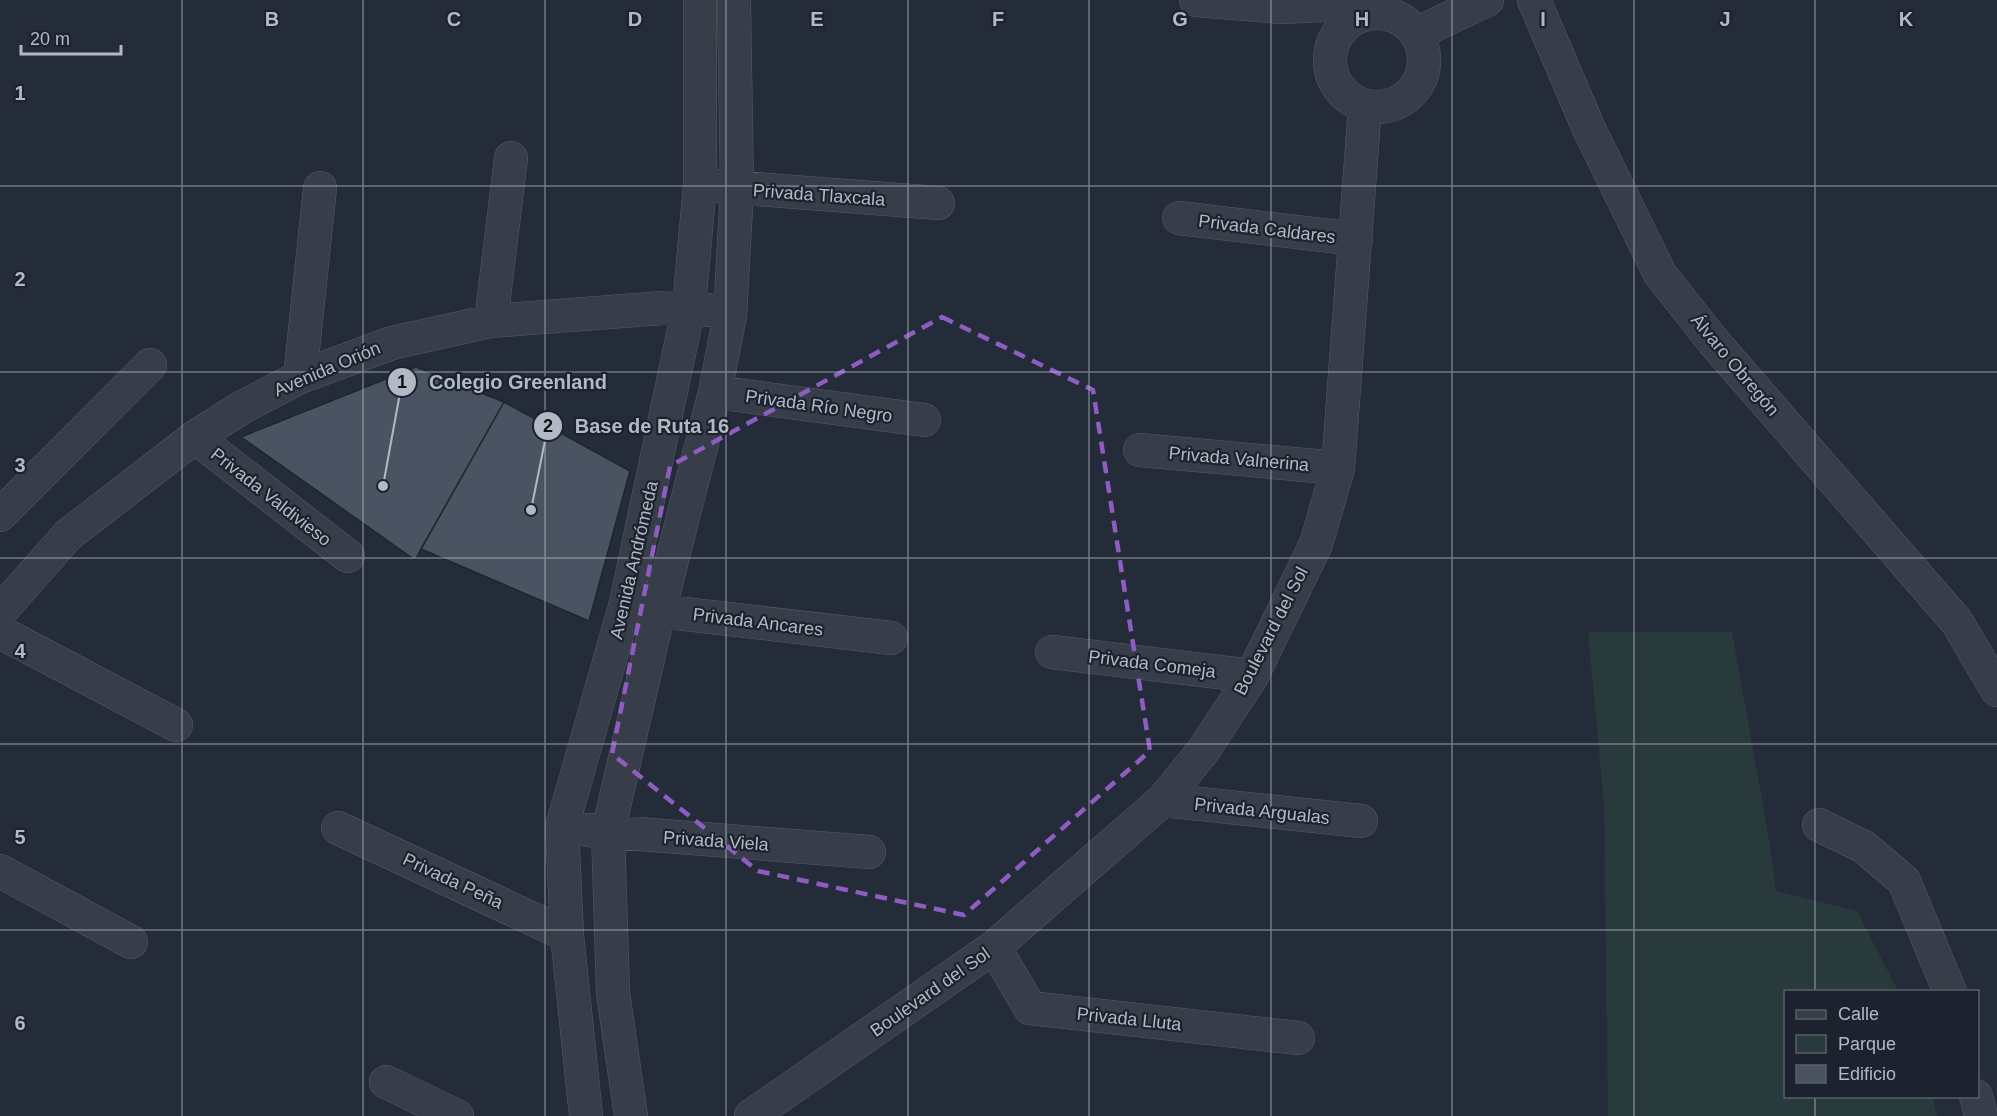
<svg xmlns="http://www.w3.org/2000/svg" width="1997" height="1116" viewBox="0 0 1997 1116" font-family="Arial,sans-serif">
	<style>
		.green { fill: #293a3c }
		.building { fill: #4a5362; stroke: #1e2530; stroke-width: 1.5 }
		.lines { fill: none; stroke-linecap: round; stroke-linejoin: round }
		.minor-casing { stroke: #555c67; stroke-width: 34 }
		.minor { stroke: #373e49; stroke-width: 33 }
		.marked { fill: none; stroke: #8e5dc1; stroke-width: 4.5; stroke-dasharray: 12 8; stroke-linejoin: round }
		.grid { fill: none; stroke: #b2b9c5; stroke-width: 1.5; stroke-opacity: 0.55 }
		.labels { text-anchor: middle; stroke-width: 4.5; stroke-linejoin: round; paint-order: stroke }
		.street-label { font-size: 18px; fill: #b2b9c5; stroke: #1d232e }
		.grid-label { font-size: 20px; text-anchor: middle; font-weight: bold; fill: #b2b9c5; stroke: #1d232e; stroke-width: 4.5; stroke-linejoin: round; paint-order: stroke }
		.leader { fill: none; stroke: #b2b9c5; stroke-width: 2 }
		.callout-dot { fill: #b2b9c5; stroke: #1d232e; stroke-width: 2 }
		.mark-label { font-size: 18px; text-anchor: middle; font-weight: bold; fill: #111 }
		.callout-label { font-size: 20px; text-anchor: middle; font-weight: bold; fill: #b2b9c5; stroke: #1d232e; stroke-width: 4.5; stroke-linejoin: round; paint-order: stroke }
	</style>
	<rect width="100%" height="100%" fill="#242c39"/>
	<path class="green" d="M1588,632H1732L1768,833L1776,891L1857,911L1898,991L1786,992V1096L1933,1097L1937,1116H1608L1604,805Z"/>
	<path class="building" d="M416,367L504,402L415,560L241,437Z
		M504,402L630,471L589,621L421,549Z"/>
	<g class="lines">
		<defs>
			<path id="minor" d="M1196,0L1281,7L1349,4
				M1534,0L1589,129L1660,274L1713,341L1957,622L1997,690
				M1330 60a47 47 0 1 1 94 0a47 47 0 1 1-94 0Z
				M1416,34L1487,0
				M717,186L938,203
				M1179,218L1356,239
				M491,321L511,158
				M300,377L320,188
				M715,392L924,420
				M195,437L348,556
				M1140,450L1338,468
				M0,515L150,365
				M640,606L659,611L891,638
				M0,612L68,535L195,437L241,408L300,377L392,343L491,321L689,306L708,310
				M0,632L176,725
				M1052,652L1252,676
				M1163,800L1361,821
				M1819,825L1864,847L1904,881L1950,992
				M338,828L567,935
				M588,830L869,852
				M0,871L131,942
				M994,947L1030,1008L1298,1038
				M386,1082L457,1116
				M1976,1096L1981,1116
				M586,1116L567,935L562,827L626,603L689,306L700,185V0
				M631,1116L613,993L608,832L659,611L715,392L730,316L737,189L734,0
				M751,1116L994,947L1163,800L1203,751L1252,676L1316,544L1338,468L1365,106"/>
		</defs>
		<use href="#minor" class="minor-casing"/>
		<use href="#minor" class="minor"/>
	</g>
	<path class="marked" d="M942,317L1093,390L1150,751L964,915L758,871L612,754L670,466Z"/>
	<path class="grid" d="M182,0V1116M363,0V1116M545,0V1116M726,0V1116M908,0V1116M1089,0V1116M1271,0V1116M1452,0V1116M1634,0V1116M1815,0V992M0,186H1997M0,372H1997M0,558H1997M0,744H1997M0,930H1997M1815,1096V1116"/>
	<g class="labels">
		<g class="street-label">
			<text transform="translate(819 195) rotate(4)" y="6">Privada Tlaxcala</text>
			<text transform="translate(1267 229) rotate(7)" y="6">Privada Caldares</text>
			<text transform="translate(1735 365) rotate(50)" y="6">Álvaro Obregón</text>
			<text transform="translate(327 369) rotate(-23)" y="6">Avenida Orión</text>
			<text transform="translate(819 406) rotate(8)" y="6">Privada Río Negro</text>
			<text transform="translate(1239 459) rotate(5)" y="6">Privada Valnerina</text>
			<text transform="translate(271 497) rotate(38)" y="6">Privada Valdivieso</text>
			<text transform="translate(634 560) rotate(-77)" y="6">Avenida Andrómeda</text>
			<text transform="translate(758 622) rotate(7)" y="6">Privada Ancares</text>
			<text transform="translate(1271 631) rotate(-63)" y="6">Boulevard del Sol</text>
			<text transform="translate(1152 664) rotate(7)" y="6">Privada Comeja</text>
			<text transform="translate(1262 811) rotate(6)" y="6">Privada Argualas</text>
			<text transform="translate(716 841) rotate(4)" y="6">Privada Viela</text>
			<text transform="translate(453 881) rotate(25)" y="6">Privada Peña</text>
			<text transform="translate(930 992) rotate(-35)" y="6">Boulevard del Sol</text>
			<text transform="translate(1129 1019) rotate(6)" y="6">Privada Lluta</text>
		</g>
	</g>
	<g class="grid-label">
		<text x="272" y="26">B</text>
		<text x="454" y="26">C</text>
		<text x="635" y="26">D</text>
		<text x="817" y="26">E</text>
		<text x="998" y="26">F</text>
		<text x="1180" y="26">G</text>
		<text x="1362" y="26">H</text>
		<text x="1543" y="26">I</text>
		<text x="1725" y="26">J</text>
		<text x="1906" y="26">K</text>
		<text x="20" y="100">1</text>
		<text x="20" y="286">2</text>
		<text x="20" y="472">3</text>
		<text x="20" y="658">4</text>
		<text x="20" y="844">5</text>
		<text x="20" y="1030">6</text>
	</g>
	<path class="leader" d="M383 486L402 382M531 510L548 426"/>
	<g class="callout-dot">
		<circle cx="383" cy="486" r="6"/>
		<circle cx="531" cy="510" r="6"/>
		<circle cx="402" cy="382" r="15"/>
		<circle cx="548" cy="426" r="15"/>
	</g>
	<g class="mark-label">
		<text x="402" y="388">1</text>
		<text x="548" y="432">2</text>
	</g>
	<g class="callout-label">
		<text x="518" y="389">Colegio Greenland</text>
		<text x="652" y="433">Base de Ruta 16</text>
	</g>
	<rect x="1784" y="990" width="195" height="108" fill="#1d232e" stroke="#595f6a" stroke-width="1.5"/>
	<rect x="1796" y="1010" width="30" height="9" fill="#373e49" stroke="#595f6a" stroke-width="1.5"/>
	<text x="1838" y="1020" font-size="18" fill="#b2b9c5">Calle</text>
	<rect x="1796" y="1035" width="30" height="18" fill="#293a3c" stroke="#595f6a" stroke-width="1.5"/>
	<text x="1838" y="1050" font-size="18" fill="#b2b9c5">Parque</text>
	<rect x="1796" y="1065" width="30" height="18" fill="#4a5362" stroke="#595f6a" stroke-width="1.5"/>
	<text x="1838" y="1080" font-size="18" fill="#b2b9c5">Edificio</text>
	<path d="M21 45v9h100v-9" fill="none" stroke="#b2b9c5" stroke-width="3"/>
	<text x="30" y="45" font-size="18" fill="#b2b9c5" stroke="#1d232e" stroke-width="4.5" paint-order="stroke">20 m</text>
</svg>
